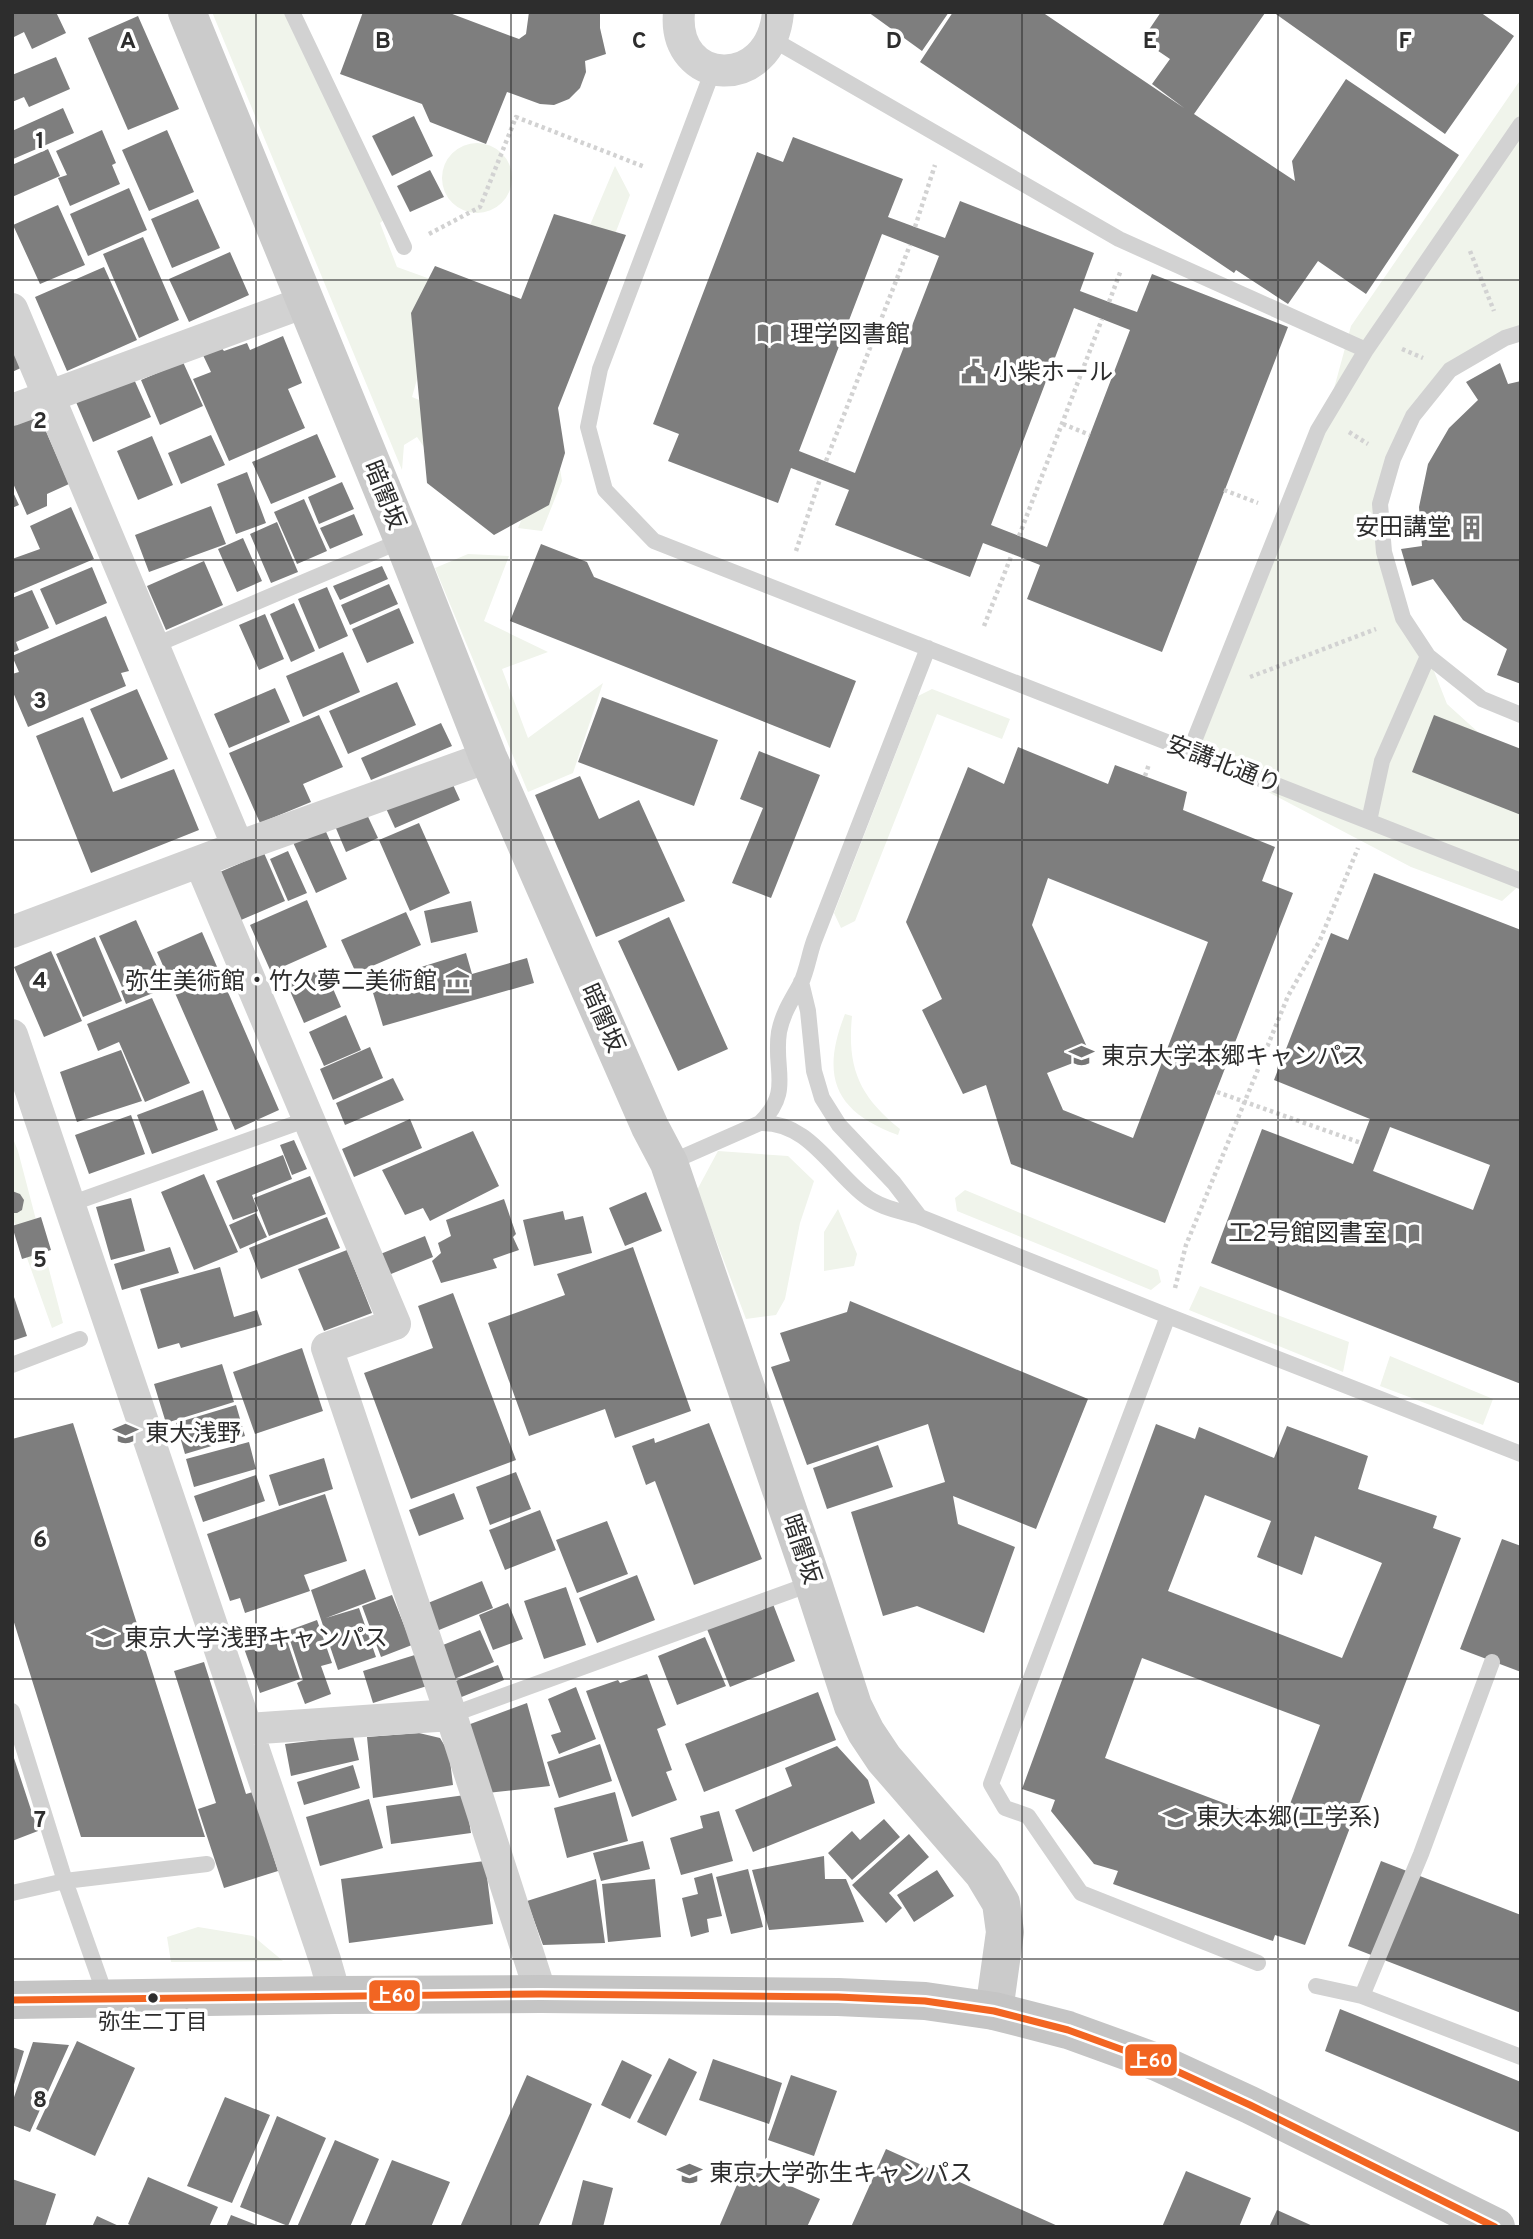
<svg xmlns="http://www.w3.org/2000/svg" width="1533" height="2239" viewBox="0 0 1533 2239" font-family="Overpass,'Noto Sans JP',sans-serif">
	<style>
		.green { fill: #f0f4eb }
		.building { fill: #7e7e7e; fill-rule: evenodd }
		.lines { fill: none; stroke-linecap: round; stroke-linejoin: round }
		.path { stroke: #d2d2d2; stroke-width: 4.5; stroke-dasharray: 3.5 3.5; stroke-linecap: butt }
		.lane { stroke: #d2d2d2; stroke-width: 16 }
		.street { stroke: #d2d2d2; stroke-width: 32 }
		.secondary { stroke: #cbcbcb; stroke-width: 38 }
		.primary { stroke: #c5c5c5; stroke-width: 38 }
		.path-bridge { stroke: #d2d2d2; stroke-width: 4.5; stroke-dasharray: 3.5 3.5; stroke-linecap: butt }
		.bus-1-casing { stroke: #fff; stroke-width: 12 }
		.bus-1 { stroke: #f26522; stroke-width: 7 }
		.grid { fill: none; stroke: #2d2d2d; stroke-width: 2; stroke-opacity: 0.55 }
		.bus-dot { fill: #2d2d2d; stroke: #fff; stroke-width: 2.5 }
		.labels { text-anchor: middle; stroke-width: 7; stroke-linejoin: round; paint-order: stroke }
		.bus-label { font-size: 22px; fill: #2d2d2d; stroke: #fff }
		.poi-label { font-size: 24px; fill: #2d2d2d; stroke: #fff; text-anchor: start }
		.street-label { font-size: 24px; fill: #2d2d2d; stroke: #fff }
		.grid-label { font-size: 23px; text-anchor: middle; font-weight: bold; fill: #2d2d2d; stroke: #fff; stroke-width: 7; stroke-linejoin: round; paint-order: stroke }
		.line-badge { stroke: #fff; stroke-width: 2.5 }
		.badge-label { font-size: 19px; text-anchor: middle; font-weight: bold; fill: #fff }
	</style>
	<rect width="100%" height="100%" fill="#fff"/>
	<path class="green" d="M212,12H287L390,215L380,223L397,267L444,284L412,397L441,409L426,450L417,437L404,445L402,470Z
		M1521,79V332L1450,370L1413,416L1380,504L1403,618L1428,656L1447,704L1521,771V884L1502,901L1411,867L1190,751L1326,418L1351,326Z
		M442 178a35 35 0 1 1 70 0a35 35 0 1 1-70 0Z
		M615,166L630,195L550,404L562,481L542,531L518,528L534,491L499,440Z
		M468,554L509,556L484,621L548,652L502,669L528,738L603,683L573,773L528,792L435,568Z
		M932,689L1010,719L1002,739L937,714L855,921L841,928L834,913L918,696Z
		M845,1014L852,1016C847,1068 859,1096 900,1129L898,1135C835,1112 820,1077 845,1014Z
		M12,1136L18,1151L63,1323L52,1328L12,1216Z
		M718,1151L788,1156L814,1181L800,1223L785,1299L776,1315L746,1319L697,1190Z
		M965,1190L1158,1270L1161,1282L1151,1290L957,1211L955,1198Z
		M838,1209L857,1254L854,1266L824,1271V1232Z
		M1200,1286L1349,1342L1343,1372L1189,1310Z
		M1390,1356L1493,1399L1483,1425L1380,1386Z
		M198,1927L253,1936L283,1961L171,1962L167,1937Z"/>
	<path class="building" d="M12,12H56L66,33L32,49L24,32L12,38Z
		M363,12H447L519,39L526,34L529,12H600V28L606,54L585,61L586,72L580,88L569,99L554,105L540,104L507,92L486,144L430,122L422,104L340,74Z
		M868,12H949L922,51Z
		M953,12H1042L1184,108L1152,84L1170,59L1142,40L1161,12H1263L1265,13L1194,114L1295,181L1292,161L1346,79L1459,155L1366,294L1318,261L1288,304L1236,270L1234,273L920,62Z
		M1273,12H1480L1514,36L1445,134Z
		M138,16L179,109L128,130L88,38Z
		M56,57L70,89L29,107L24,97L12,102V75Z
		M63,108L74,133L13,159L12,131Z
		M414,116L433,156L392,176L372,136Z
		M102,130L116,163L112,165L120,184L70,206L58,178L67,175L56,151Z
		M167,130L194,192L149,211L122,150Z
		M793,137L903,179L888,217L915,227L945,238L960,201L1094,253L1080,291L1109,302L1137,312L1152,274L1288,327L1162,652L1027,599L1040,565L1012,554L983,543L970,577L835,525L849,490L791,468L778,503L668,461L679,434L653,424L757,152L783,162ZM882,234L939,256L855,473L799,451ZM1074,308L1130,330L1047,547L991,525Z
		M48,149L60,176L12,197V165Z
		M430,170L444,197L410,212L397,186Z
		M129,188L147,230L88,256L70,214Z
		M198,199L220,248L172,268L151,219Z
		M58,205L85,265L40,284L13,225Z
		M554,214L626,235L558,408L565,453L549,505L494,535L427,483L411,313L435,266L521,299Z
		M143,237L179,320L139,338L103,254Z
		M230,252L249,295L189,322L169,279Z
		M104,267L137,340L67,371L35,297Z
		M283,336L302,383L288,389L305,428L229,461L193,379L211,372L202,353L220,346L224,351L247,343L250,350Z
		M12,338L25,366L12,372Z
		M183,362L203,406L160,425L141,380Z
		M1500,363L1508,384L1521,381V684L1497,675L1507,649L1463,620L1433,579L1412,586L1401,549L1422,546L1419,507L1428,464L1449,428L1478,400L1466,382Z
		M133,377L151,417L93,442L76,402Z
		M38,413L69,484L47,494V506L27,515L12,481V425Z
		M317,434L336,477L271,504L252,462Z
		M211,435L225,465L181,484L168,453Z
		M152,436L173,485L138,500L117,451Z
		M247,472L266,523L236,534L217,484Z
		M342,482L354,509L319,524L308,497Z
		M12,490L19,505L12,508Z
		M304,499L327,551L297,564L274,512Z
		M211,506L226,544L149,572L135,535Z
		M71,507L94,559L12,594V559L40,549L30,526Z
		M354,514L363,535L330,549L320,528Z
		M277,522L298,572L271,583L250,534Z
		M243,538L262,581L237,592L218,549Z
		M541,544L587,562L594,577L856,681L830,748L510,621Z
		M204,561L223,605L166,630L147,586Z
		M382,566L388,579L340,600L333,586Z
		M92,567L107,603L56,625L40,589Z
		M389,584L398,604L350,625L341,605Z
		M327,587L348,636L319,649L298,599Z
		M32,590L49,628L16,642L19,650L12,653V598Z
		M294,603L315,651L291,662L270,614Z
		M399,608L414,643L367,663L352,629Z
		M265,614L284,659L259,670L239,625Z
		M106,616L129,671L121,673L126,686L28,727L12,690V674L19,672L12,656Z
		M343,652L360,692L303,717L286,676Z
		M397,682L416,725L348,754L329,711Z
		M275,688L290,722L229,748L214,714Z
		M137,689L168,759L121,779L90,709Z
		M602,697L718,740L694,806L578,762Z
		M319,715L343,767L303,784L311,802L260,823L229,753Z
		M1434,715L1521,749V815L1412,772Z
		M83,717L113,792L174,769L199,830L91,873L36,736Z
		M441,723L452,746L371,780L361,758Z
		M1018,747L1108,784L1115,765L1187,792L1183,810L1275,847L1262,881L1293,893L1165,1223L1011,1164L986,1085L963,1094L922,1010L942,999L906,922L968,767L1004,784ZM1048,878L1208,942L1133,1138L1063,1110L1047,1073L1091,1056L1032,925Z
		M759,751L820,775L771,898L732,883L763,808L740,799Z
		M449,776L460,800L395,828L384,804Z
		M580,776L599,819L639,800L685,901L596,937L535,795Z
		M363,806L378,838L346,852L332,819Z
		M419,823L450,893L410,911L379,840Z
		M323,825L347,879L316,893L291,838Z
		M288,851L307,893L288,901L270,859Z
		M264,853L285,901L241,920L220,872Z
		M1374,873L1521,930V1384L1211,1263L1262,1129L1353,1164L1370,1119L1274,1080L1331,933L1348,940ZM1390,1127L1490,1165L1473,1210L1373,1171Z
		M307,900L327,947L271,972L250,925Z
		M471,901L478,932L431,943L424,911Z
		M406,912L421,945L356,973L341,940Z
		M669,917L728,1049L678,1071L618,941Z
		M136,920L159,971L122,987L99,936Z
		M202,932L279,1110L235,1130L157,952Z
		M95,937L122,1001L83,1017L56,954Z
		M51,951L82,1021L44,1037L14,967Z
		M466,953L472,974L527,958L534,983L383,1026L370,983Z
		M324,968L341,1007L304,1023L287,984Z
		M157,976L163,989L126,1004L121,991Z
		M152,998L190,1083L145,1102L119,1042L98,1051L87,1024Z
		M346,1015L361,1050L324,1066L309,1032Z
		M370,1047L383,1078L333,1100L320,1069Z
		M121,1050L142,1101L77,1122L60,1072Z
		M393,1078L404,1100L345,1125L336,1103Z
		M203,1090L218,1130L152,1154L137,1115Z
		M131,1115L145,1154L89,1174L75,1135Z
		M410,1119L422,1148L354,1177L342,1149Z
		M473,1131L499,1186L430,1221L423,1208L405,1215L382,1170Z
		M294,1140L307,1169L292,1175L280,1145Z
		M283,1155L292,1179L252,1195L258,1211L233,1220L216,1181Z
		M204,1174L238,1252L194,1270L161,1192Z
		M310,1176L326,1214L269,1236L254,1198Z
		M12,1191L20,1194L24,1200L22,1210L17,1213H12Z
		M646,1192L662,1231L625,1246L609,1208Z
		M131,1198L145,1251L111,1260L96,1207Z
		M504,1199L516,1234L513,1237L519,1250L493,1259L497,1268L441,1283L432,1261L441,1253L438,1243L451,1236L446,1220Z
		M563,1211L565,1220L583,1216L592,1253L534,1266L523,1220Z
		M256,1213L267,1237L240,1249L229,1225Z
		M41,1217L51,1250L22,1259L12,1226Z
		M327,1217L340,1248L261,1279L249,1248Z
		M425,1236L433,1257L386,1276L378,1255Z
		M170,1247L179,1273L122,1290L114,1264Z
		M633,1247L691,1411L615,1438L605,1409L529,1436L488,1323L565,1295L557,1274Z
		M347,1250L372,1313L324,1331L298,1269Z
		M220,1267L234,1317L257,1310L262,1325L181,1348L179,1343L158,1349L140,1289Z
		M12,1291L27,1336L12,1341Z
		M453,1293L516,1460L411,1499L364,1373L433,1348L418,1306Z
		M850,1301L1088,1399L1036,1529L953,1496L958,1524L1015,1547L984,1633L917,1606L883,1616L851,1512L945,1482L928,1424L807,1465L771,1367L790,1361L780,1333L847,1312Z
		M302,1348L323,1411L255,1434L233,1372Z
		M222,1364L234,1402L166,1423L154,1384Z
		M236,1405L245,1436L185,1454L176,1423Z
		M73,1423L205,1837H81L12,1616V1439Z
		M709,1423L762,1559L694,1585L655,1481L646,1485L632,1446L654,1438L655,1443Z
		M1156,1424L1195,1439L1199,1427L1274,1458L1287,1426L1368,1456L1358,1489L1437,1516L1433,1528L1461,1538L1305,1945L1275,1935L1273,1941L1113,1884L1118,1871L1094,1864L1051,1811L1055,1800L1022,1789ZM1205,1495L1271,1521L1257,1557L1302,1575L1315,1536L1382,1563L1342,1658L1168,1591ZM1142,1658L1320,1725L1282,1825L1105,1758Z
		M249,1442L256,1469L194,1487L186,1459Z
		M878,1445L893,1487L827,1509L813,1468Z
		M324,1458L333,1489L279,1506L269,1475Z
		M516,1472L531,1509L490,1525L476,1487Z
		M256,1475L265,1501L203,1522L194,1496Z
		M454,1493L464,1519L419,1536L409,1510Z
		M325,1494L347,1561L304,1575L310,1591L245,1613L240,1598L230,1601L207,1534Z
		M540,1510L556,1550L505,1570L489,1530Z
		M607,1521L628,1574L577,1593L556,1540Z
		M1502,1539L1521,1546V1672L1460,1649Z
		M365,1569L376,1599L326,1618L359,1608L376,1657L338,1670L311,1590Z
		M637,1575L655,1620L597,1643L579,1598Z
		M482,1581L493,1608L434,1632L423,1605Z
		M566,1587L586,1645L544,1659L524,1601Z
		M392,1595L412,1645L381,1657L362,1606Z
		M508,1603L523,1639L493,1650L479,1615Z
		M773,1604L795,1661L730,1687L707,1629Z
		M317,1620L332,1663L321,1666L331,1694L305,1704L297,1683L303,1680L287,1631Z
		M282,1626L300,1679L260,1693L241,1640Z
		M480,1630L494,1662L452,1680L438,1647Z
		M705,1637L726,1686L677,1705L658,1656Z
		M418,1654L427,1686L373,1703L363,1671Z
		M204,1662L246,1794L253,1792L278,1871L224,1888L198,1809L216,1803L174,1671Z
		M498,1665L504,1680L459,1698L453,1682Z
		M647,1674L666,1725L657,1729L672,1770L666,1772L677,1800L632,1817L586,1691L618,1680L620,1683Z
		M576,1687L596,1739L559,1754L551,1735L561,1732L548,1699Z
		M818,1692L836,1740L704,1792L685,1744Z
		M527,1703L550,1786L487,1793L465,1726Z
		M419,1733L440,1738L449,1753L453,1785L373,1798L367,1737Z
		M353,1736L359,1760L291,1776L285,1744Z
		M600,1744L612,1781L559,1798L547,1762Z
		M837,1746L868,1780L875,1803L753,1852L735,1810L792,1786L785,1768Z
		M12,1752L38,1831L12,1841Z
		M353,1765L360,1788L304,1805L297,1782Z
		M615,1792L628,1841L567,1858L554,1808Z
		M465,1795L471,1833L391,1844L386,1806Z
		M369,1799L383,1848L320,1866L306,1817Z
		M719,1811L733,1861L681,1875L670,1838L703,1828L700,1816Z
		M884,1819L900,1837L852,1880L828,1853L852,1831L860,1840Z
		M909,1834L929,1857L889,1893L902,1908L886,1923L852,1885Z
		M643,1841L650,1869L601,1881L593,1853Z
		M824,1856L825,1879H846L864,1922L769,1930L752,1870Z
		M485,1861L493,1924L349,1943L341,1879Z
		M1381,1861L1521,1915V2013L1348,1946Z
		M748,1869L763,1927L731,1934L716,1877Z
		M937,1870L954,1896L914,1922L897,1895Z
		M712,1873L722,1916L707,1919L709,1932L691,1937L682,1898L698,1894L694,1878Z
		M596,1879L605,1943L543,1945L527,1901Z
		M655,1879L661,1937L608,1942L602,1884Z
		M1340,2009L1521,2082V2133L1325,2051Z
		M77,2041L135,2068L95,2156L36,2129Z
		M33,2042L69,2045L30,2132L12,2125V2103Z
		M12,2047L24,2051L13,2088H12Z
		M669,2058L697,2072L666,2136L637,2122Z
		M713,2059L782,2083L769,2124L699,2100Z
		M622,2060L652,2075L630,2119L601,2105Z
		M527,2075L592,2104L538,2227H460Z
		M791,2075L837,2091L814,2156L768,2140Z
		M225,2097L270,2115L232,2203L187,2186Z
		M277,2116L326,2138L288,2226L240,2207Z
		M335,2140L379,2159L350,2227H297Z
		M886,2149L1060,2227H851Z
		M392,2160L450,2182L431,2227H364Z
		M745,2166L820,2199L807,2227H719Z
		M1186,2171L1251,2198L1239,2227H1162Z
		M148,2177L218,2207L209,2227H134L128,2224Z
		M12,2179L56,2194L45,2227H12Z
		M583,2180L613,2188L603,2227H571Z
		M1277,2210L1315,2227H1269Z
		M231,2215L262,2227H226Z
		M97,2216L121,2227H92Z"/>
	<g class="lines">
		<path class="path" d="M915,227L935,165
			M429,234L480,207L516,117L645,167
			M1470,251L1494,311
			M1109,302L1121,270
			M1402,349L1423,358
			M1063,424L1090,435
			M1349,432L1368,444
			M826,461L910,245
			M1224,490L1258,503
			M1019,536L1102,319
			M796,551L820,479
			M984,626L1012,554
			M1250,677L1376,629
			M1145,776L1149,764
			M1175,1288L1186,1245L1288,996L1320,940L1358,848"/>
		<path class="lane" d="M292,12L404,247
			M772,39L1119,239L1366,350
			M713,70L600,369L588,427L605,490L654,541L1521,881
			M1521,333L1505,338L1450,370L1413,416L1393,459L1380,504L1384,552L1403,618L1428,656L1482,699L1521,715
			M153,646L403,540
			M1190,751L1318,430L1366,350L1521,124
			M1369,821L1382,761L1428,656
			M801,982L808,1011L814,1071L822,1098L839,1125L894,1183L920,1217
			M760,1123C807,1121 831,1169 864,1195C880,1208 901,1211 920,1217L1168,1316L1521,1454
			M669,1163L760,1123C793,1091 773,1070 779,1032C783,1012 792,1000 801,983C807,970 809,955 814,941L928,648
			M70,1204L308,1119
			M1168,1316L991,1784L1005,1808L1028,1816L1081,1893L1258,1963
			M12,1365L80,1339
			M12,1711L65,1881L106,1997
			M451,1715L813,1583
			M12,1893L65,1881L207,1864
			M1316,1986L1362,1996L1421,1854L1492,1662
			M1362,1996L1521,2057"/>
		<path class="street" d="M679,12C672,87 771,93 778,12
			M12,309L238,847
			M12,410L305,302
			M200,862L395,1324L327,1348L451,1715L541,1994
			M12,932L238,847L488,757
			M12,1035L325,1960L335,1995
			M248,1729L451,1715"/>
		<path class="secondary" d="M187,12L403,540L488,757L650,1127L669,1163L813,1583L853,1706L866,1732L884,1759L983,1873L1001,1903L1005,1932L994,2011"/>
		<path class="primary" d="M12,2000L335,1995L541,1994L838,1997L925,2001L994,2011L1068,2030L1159,2063L1250,2105L1496,2227"/>
		<path class="path-bridge" d="M1217,1092L1361,1143"/>
		<defs>
			<path id="bus-1" d="M12,2000L541,1994L838,1997L925,2001L994,2011L1068,2030L1159,2063L1250,2105L1495,2227"/>
		</defs>
		<use href="#bus-1" class="bus-1-casing"/>
		<use href="#bus-1" class="bus-1"/>
	</g>
	<path class="grid" d="M256,12V2227M511,12V2227M766,12V2227M1022,12V2227M1278,12V2227M12,280H1521M12,560H1521M12,840H1521M12,1120H1521M12,1399H1521M12,1679H1521M12,1959H1521"/>
	<defs>
		<symbol id="library-bare" viewBox="-9 -9 18 18"><path d="M-6-4Q-3-5.5-.7-3.5V5Q-3 3-6 4ZM6-4Q3-5.5 .7-3.5V5Q3 3 6 4Z" fill="#767676" stroke="#fff" stroke-width="2.5" paint-order="stroke"/></symbol>
		<symbol id="civic-bare" viewBox="-9 -9 18 18"><path d="M-.6-6.5H3V-4.5H.6V-3L4-1V1h2V6H-6V1h2V-1L-.6-3ZM-1.2 2.5V6h2.4V2.5Z" fill="#767676" stroke="#fff" stroke-width="2.5" paint-order="stroke"/></symbol>
		<symbol id="building-bare" viewBox="-9 -9 18 18"><path d="M-4-6H4V6H1V3H-1V6H-4ZM-2.5-4.3h1.7v1.8h-1.7ZM.8-4.3h1.7v1.8H.8ZM-2.5-1h1.7V.8h-1.7ZM.8-1h1.7V.8H.8Z" fill="#767676" stroke="#fff" stroke-width="2.5" paint-order="stroke"/></symbol>
		<symbol id="museum-bare" viewBox="-9 -9 18 18"><path d="M0-6L6-3V-2H-6V-3ZM-5-1h2V3h-2ZM-1-1h2V3h-2ZM3-1h2V3H3ZM-6 4H6V6H-6Z" fill="#767676" stroke="#fff" stroke-width="2.5" paint-order="stroke"/></symbol>
		<symbol id="university-bare" viewBox="-9 -9 18 18"><path d="M0-5L7-2L0 1L-7-2ZM-4 1L0 2.5L4 1V4Q0 6-4 4Z" fill="#767676" stroke="#fff" stroke-width="2.5" paint-order="stroke"/></symbol>
		<symbol id="school-bare" viewBox="-9 -9 18 18"><path d="M0-5L7-2L0 1L-7-2ZM-4 1L0 2.5L4 1V4Q0 6-4 4Z" fill="#767676" stroke="#fff" stroke-width="2.5" paint-order="stroke"/></symbol>
	</defs>
	<g fill-rule="evenodd">
		<use href="#library-bare" x="752" y="316" width="35" height="35"/>
		<use href="#civic-bare" x="956" y="354" width="35" height="35"/>
		<use href="#building-bare" x="1454" y="510" width="35" height="35"/>
		<use href="#museum-bare" x="440" y="964" width="35" height="35"/>
		<use href="#university-bare" x="1064" y="1038" width="35" height="35"/>
		<use href="#library-bare" x="1390" y="1216" width="35" height="35"/>
		<use href="#school-bare" x="108" y="1416" width="35" height="35"/>
		<use href="#university-bare" x="86" y="1620" width="35" height="35"/>
		<use href="#school-bare" x="1158" y="1800" width="35" height="35"/>
		<use href="#university-bare" x="672" y="2156" width="35" height="35"/>
	</g>
	<circle class="bus-dot" cx="153" cy="1998" r="6"/>
	<g class="labels">
		<g class="bus-label">
			<text x="153" y="2029">弥生二丁目</text>
		</g>
		<g class="poi-label">
			<text x="790" y="342">理学図書館</text>
			<text x="993" y="380">小柴ホール</text>
			<text x="1451" y="535" text-anchor="end">安田講堂</text>
			<text x="437" y="989" text-anchor="end">弥生美術館・竹久夢二美術館</text>
			<text x="1101" y="1064">東京大学本郷キャンパス</text>
			<text x="1387" y="1241" text-anchor="end">工2号館図書室</text>
			<text x="145" y="1441">東大浅野</text>
			<text x="124" y="1646">東京大学浅野キャンパス</text>
			<text x="1196" y="1825">東大本郷(工学系)</text>
			<text x="709" y="2181">東京大学弥生キャンパス</text>
		</g>
		<g class="street-label">
			<text transform="translate(385 495) rotate(68)" y="8">暗闇坂</text>
			<text transform="translate(1224 764) rotate(21)" y="8">安講北通り</text>
			<text transform="translate(603 1018) rotate(66)" y="8">暗闇坂</text>
			<text transform="translate(802 1549) rotate(71)" y="8">暗闇坂</text>
		</g>
	</g>
	<g class="grid-label">
		<text x="128" y="48">A</text>
		<text x="383" y="48">B</text>
		<text x="639" y="48">C</text>
		<text x="894" y="48">D</text>
		<text x="1150" y="48">E</text>
		<text x="1405" y="48">F</text>
		<text x="40" y="148">1</text>
		<text x="40" y="428">2</text>
		<text x="40" y="708">3</text>
		<text x="40" y="988">4</text>
		<text x="40" y="1267">5</text>
		<text x="40" y="1547">6</text>
		<text x="40" y="1827">7</text>
		<text x="40" y="2107">8</text>
	</g>
	<g class="line-badge">
		<rect x="368" y="1979" width="53" height="33" rx="7" fill="#f26522"/>
		<rect x="1124" y="2043" width="54" height="34" rx="7" fill="#f26522"/>
	</g>
	<g class="badge-label">
		<text x="394" y="2002">上60</text>
		<text x="1151" y="2067">上60</text>
	</g>
	<rect width="1533" height="2239" fill="none" stroke="#2d2d2d" stroke-width="28"/>
</svg>
